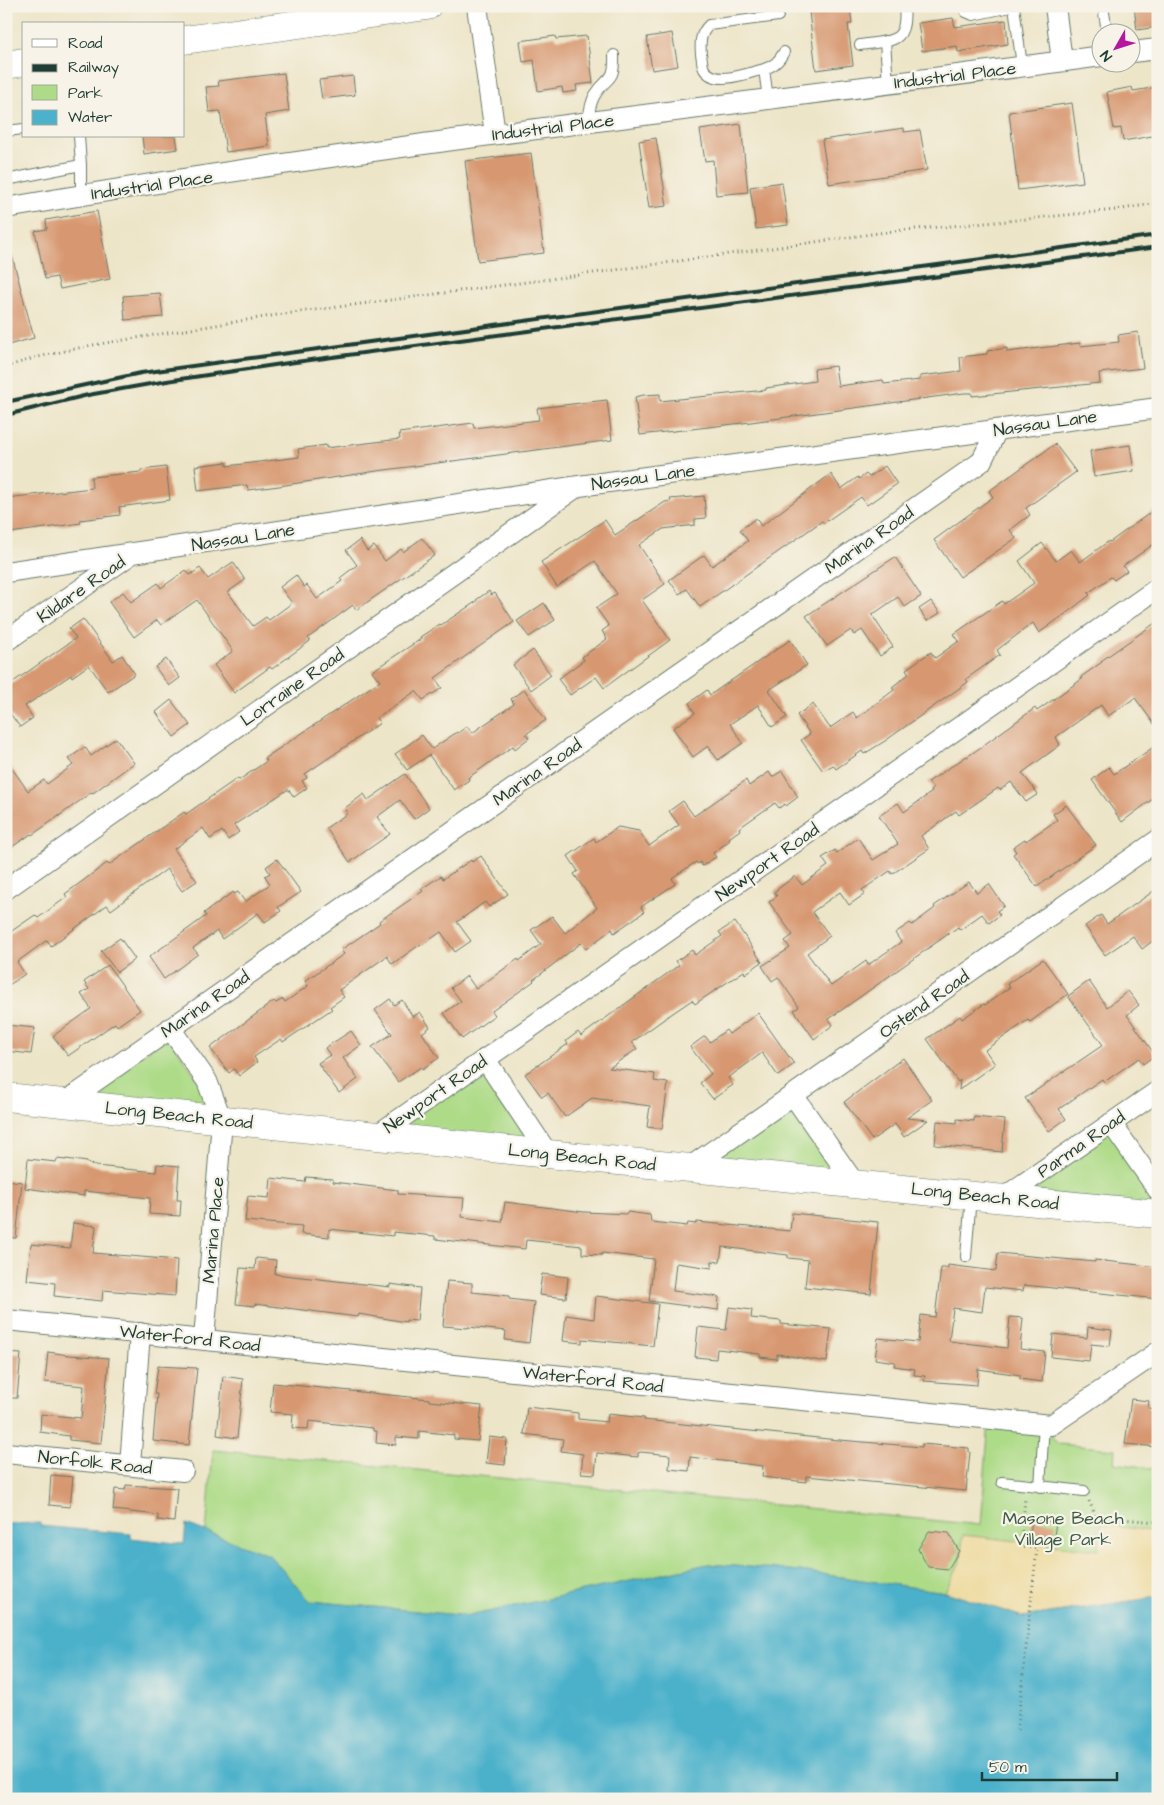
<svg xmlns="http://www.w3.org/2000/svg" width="1164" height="1805" viewBox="0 0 1164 1805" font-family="'Architects Daughter',sans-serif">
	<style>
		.green { fill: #aedb88; stroke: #668c5e }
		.sand { fill: #eeda9e; stroke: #868c69 }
		.water { fill: #4cb1cb; stroke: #367780 }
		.building { fill: #d79871 }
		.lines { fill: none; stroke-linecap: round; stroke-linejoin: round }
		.lane-casing { stroke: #677868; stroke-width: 12 }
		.street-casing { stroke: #677868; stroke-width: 22 }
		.secondary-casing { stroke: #677868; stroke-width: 29 }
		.primary-casing { stroke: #677868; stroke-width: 29 }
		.path { stroke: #677868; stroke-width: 3; stroke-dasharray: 1 4; stroke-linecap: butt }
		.lane { stroke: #fff; stroke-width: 10 }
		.street { stroke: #fff; stroke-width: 20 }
		.secondary { stroke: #fff; stroke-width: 28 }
		.primary { stroke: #fff; stroke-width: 28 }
		.rail { stroke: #1f3d34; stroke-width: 4 }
		.labels { text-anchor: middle; stroke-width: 4.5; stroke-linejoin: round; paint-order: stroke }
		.street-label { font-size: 18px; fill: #1f3d34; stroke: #f7f3e8 }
		.park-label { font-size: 18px; fill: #3c5d45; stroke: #f7f3e8 }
	</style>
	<rect width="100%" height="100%" fill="#f7f3e8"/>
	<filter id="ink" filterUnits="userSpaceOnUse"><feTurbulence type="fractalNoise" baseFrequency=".02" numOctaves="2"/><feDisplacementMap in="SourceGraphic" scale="10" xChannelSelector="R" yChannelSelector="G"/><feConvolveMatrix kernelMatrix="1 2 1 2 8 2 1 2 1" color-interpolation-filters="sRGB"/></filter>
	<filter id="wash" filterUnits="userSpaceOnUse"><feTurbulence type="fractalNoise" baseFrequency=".0096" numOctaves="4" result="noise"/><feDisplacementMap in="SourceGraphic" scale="20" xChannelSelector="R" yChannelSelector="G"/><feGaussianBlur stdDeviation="1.12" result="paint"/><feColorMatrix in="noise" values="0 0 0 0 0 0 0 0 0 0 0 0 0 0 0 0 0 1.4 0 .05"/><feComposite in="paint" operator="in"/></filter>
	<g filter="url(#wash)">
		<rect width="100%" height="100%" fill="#ede5c8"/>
		<path class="green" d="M168,1036L201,1084L212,1112L82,1098Z
			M484,1064L540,1149L386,1133Z
			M793,1099L848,1179L698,1164Z
			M1110,1128L1158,1198V1208L1019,1194Z
			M989,1420L1053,1426L1052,1437L1058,1444L1115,1449L1114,1463L1158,1469V1597L1023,1617L945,1592L800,1571L708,1564L469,1616L310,1601L269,1555L206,1532L213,1450L981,1525Z"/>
		<path class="sand" d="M1101,1524L1158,1532V1597L1023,1617L945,1592L961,1560L963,1535L1098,1550Z"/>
		<path class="water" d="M40,1523V1526L131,1534V1538L184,1544L186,1524L269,1555L310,1601L469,1616L708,1564L800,1571L945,1592L1023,1617L1158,1597V1799H6V1524Z"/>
		<g id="blocks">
			<path class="building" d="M1134,6H1158V27L1137,30Z
				M850,7L852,24H848L853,65L816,70L809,12Z
				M953,18L955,27L1006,20L1008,44L958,52L957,46L922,51L918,23Z
				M672,33L678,66L652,70L647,37Z
				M555,36L556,39L587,36L593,83L576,85L577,91L563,93L562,87L538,91L534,60L523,62L520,41Z
				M284,73L289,111L265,115L269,146L226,152L220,111L209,112L206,87L219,86L218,81Z
				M353,76L355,95L322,99L319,80Z
				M1132,87L1133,91L1158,87V135L1123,141L1121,128L1114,129L1107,92Z
				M1072,103L1083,182L1018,190L1009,112Z
				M741,124L748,192L716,195L713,160L705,161L700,130Z
				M904,128V132L920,130L927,170L829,184L822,140Z
				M142,136H176L178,149L144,154Z
				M656,138L667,206L649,208L639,141Z
				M531,153L544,253L478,261L465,161Z
				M782,182L788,225L756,229L750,187Z
				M97,211L110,279L60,289L57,277L45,279L35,231L47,229L46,220Z
				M6,252H11L34,338L8,345L6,337Z
				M160,293L163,317L125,320L123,296Z
				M1138,332L1143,368L1099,373L1100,383L972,396V393H964L751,422L640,435L635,397L644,395L660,394V401L766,390V388L815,381L814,369L835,366L838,386L883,380L884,384L920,380V376L961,371L960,357L987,354V351L1007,348V352L1080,343V346L1119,342L1118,335Z
				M607,400L612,440L377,471L279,486L248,490L247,485L198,491L195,466L227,462V466L299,457L298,449L326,445V448L400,439L399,433L473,423L474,428L539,420L537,408Z
				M1055,444L1076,472L1026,508L1030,515L1010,530L1016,538L960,577L934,540L993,497L989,491Z
				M1130,445L1134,471L1094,477L1090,451Z
				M885,466L897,484L867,505L861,497L824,523L822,521L700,607L687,589L679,594L669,580L704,555L712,566L748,541L740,530L756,518L761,526L831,474L841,489L858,477L859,479L866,474L869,477Z
				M166,467L170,500L119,507L120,515L80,520L81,523L10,533L6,498L92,488L91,477L141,472V470Z
				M704,496L706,518L695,519V525L663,529L639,545L665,584L642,600L670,640L604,688L596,677L570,695L558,679L584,660L582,657L607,639L602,631L609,626L596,608L617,594L595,561L557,587L541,562L605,520L615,535L665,502L671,501L670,499Z
				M1158,507V541L1123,566L1127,571L1114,580L1111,577L1088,593L1090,595L1068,612L1039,633L1033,623L997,650L1000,655L966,679L968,682L885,741L864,754L862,751L836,769L833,765L823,771L801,740L810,734L797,715L813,704L830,728L853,712L857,718L894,690L892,687L909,674L906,669L931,652L935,658L959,641L954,634L1002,601L1004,604L1034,583L1019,561L1042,543L1056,561L1071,550L1080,562L1109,541L1110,542Z
				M422,538L435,555L356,610L353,605L308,638L310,641L272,669L270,667L234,693L214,665L233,651L197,600L161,625L157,620L134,637L109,602L123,592L131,602L158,583L161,588L186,570L190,575L200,568L208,579L233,562L245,580L228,592L253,626L266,617L269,620L292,603L280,587L296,575L304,587L307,585L317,599L342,581L340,578L357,565L346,550L360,540L367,551L374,546L385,561L401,549L403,552Z
				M895,557L921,596L905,607L898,597L872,615L893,647L880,656L862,630L854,635L851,630L827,646L806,616Z
				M489,591L491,595L495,593L514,622L435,678L442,688L423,700L416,691L376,718L380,723L305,774L307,778L302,781L307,788L294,797L289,790H287L234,825L239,832L228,840L222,831L210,839L203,828L174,849L197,881L182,891L167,869L111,910L107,905L51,946L47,940L17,962L25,974L6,987V935L35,915L38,918L67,897L65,894L107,863L109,865L184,812L186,814L238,778L239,780L267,761L265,758L380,681L372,671L421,639L420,637L440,624L441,625L477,601L476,600Z
				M931,601L940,613L927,621L919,609Z
				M544,603L555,620L529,637L517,621Z
				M83,619L113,661L122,655L135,674L108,692L89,665L72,677L71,675L25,706L33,718L20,727L6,708V687L76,638L69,629Z
				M1158,621V729L1135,698L1108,716L1101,705L1056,737L1060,745L1022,773L1038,794L1026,802L1011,782L1000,790L998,788L959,815L956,811L921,836L929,849L892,874L890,871L862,890L865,894L849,905L840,892L812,912L830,936L807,953L831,986L866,961L868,965L901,942L895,933L910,923L912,925L935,908L934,906L969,882L977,893L989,884L1004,906L997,911L1000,915L989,923L982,914L960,930L958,927L829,1019L833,1025L814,1039L794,1010L799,1007L778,977L772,981L762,966L790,948L785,941L793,935L769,902L777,896L774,892L795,876L802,885L828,866L822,858L835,850L837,853L858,838L873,860L898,844L879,816L898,803L904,812L932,792L931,790L933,788L928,782L967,756V757L1035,708L1037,711L1082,679L1081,677L1102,662L1101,661Z
				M790,640L807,665L769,690L787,717L772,727L758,705L730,724L743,743L718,760L708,746L693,757L673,728L695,713L689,703L707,690L710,695Z
				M533,650L551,675L531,690L513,665Z
				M166,659L180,678L169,686L155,667Z
				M524,689L546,720L526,734L529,738L515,749L513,746L468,778L469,780L454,790L429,755L407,770L395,754L422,735L432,749L457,732L458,733L467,726L472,733L514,704L511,699Z
				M171,700L190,725L174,737L156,712Z
				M116,738L134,763L93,793L92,792L52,821L32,835L31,834L6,851V760L28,791L44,780L47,784L73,765L68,759L85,747L91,756Z
				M1158,744V795L1122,822L1092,780L1109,767L1114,774Z
				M782,771L798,797L786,806L785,804L779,808L775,803L739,828L740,830L729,838L730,840L713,853L716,857L702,866L700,862L698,864L696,862L672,878L675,884L641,907L644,912L614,933L612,929L586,949L581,943L533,980L534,981L492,1011L495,1015L462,1039L444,1013L461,1001L451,988L467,976L476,989L518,959L519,961L541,944L531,930L552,916L565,933L597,908L574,874L578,871L568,856L594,838L596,842L618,827L639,831L649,846L679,825L669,811L683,801L694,816L746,780L749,786L769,772L772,777Z
				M405,774L429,808L414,819L400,800L377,817L390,834L350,862L326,828L348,813L345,808L364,794L368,800Z
				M1066,805L1096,845L1037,887L1013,854L1016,852L1013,847L1025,839L1026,841L1057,820L1053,814Z
				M481,856L508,894L489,907L485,902L457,922L471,941L455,952L441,932L422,945L421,944L392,964L387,956L339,990L344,997L330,1007L332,1009L283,1042L281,1039L254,1057L257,1062L239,1076L234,1069L229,1073L210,1048L274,1001L276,1003L283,999L285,1002L308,986L305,981L344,954L341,950L380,923L379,921L423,891L421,889L441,876L443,879L471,860L472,862Z
				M277,859L301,892L278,907L281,911L265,922L258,913L222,939L217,931L193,948L198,954L164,979L149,957L206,916L204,913L233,892L234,894L238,892L245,902L270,884L265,876L270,873L266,867Z
				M1158,888V937L1142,949L1133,936L1105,955L1085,926L1101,915L1107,924Z
				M735,922L762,962L745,974L744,971L695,1004L692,1000L667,1017L632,1042L637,1049L609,1068L655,1074L654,1081L668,1083L662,1129L647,1127L650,1106L592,1098L565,1117L548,1093L542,1097L525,1074L568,1044L566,1041L578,1032L581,1036L679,965L676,961L692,950L695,955L722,936L719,932Z
				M120,938L135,959L117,972L101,951Z
				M1043,959L1068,994L1030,1022L1028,1020L985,1050L995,1064L959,1090L960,1080L958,1082L927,1039L960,1016L962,1019L984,1004L985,1005L1010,987L1007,984Z
				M108,965L140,1010L117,1026L115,1023L68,1056L53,1036L91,1009L81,994L89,989L84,982Z
				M1089,981L1107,1007L1128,991L1139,1005L1127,1015L1155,1055L1143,1064L1139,1058L1104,1082L1102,1079L1059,1109L1066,1119L1049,1131L1025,1098L1103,1045L1068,996Z
				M390,999L394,1005L402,1000L413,1017L420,1012L430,1027L422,1033L439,1058L422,1069L421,1067L398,1082L372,1047L392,1034L375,1010Z
				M758,1013L794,1064L778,1076L762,1053L728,1078L733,1085L713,1099L700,1083L711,1074L690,1047L705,1036L710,1042L726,1030L729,1034Z
				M6,1025L35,1028L31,1054L6,1051Z
				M351,1031L361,1045L343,1058L358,1079L339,1093L318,1063L330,1055L325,1048Z
				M903,1058L932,1100L907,1118L928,1120L904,1137L895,1124L872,1140L844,1102Z
				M974,1117L1005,1120L1002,1152L935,1145L937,1121L957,1123V1119L974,1121Z
				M28,1159L56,1162L57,1159L66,1160V1159L87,1162V1163L96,1166L156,1172L157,1164L179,1166L177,1200H181L180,1216L149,1214L150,1198L84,1191V1196L25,1188Z
				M306,1177L333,1179V1182L398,1190V1194L464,1198L462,1217L502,1222L505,1202L584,1212L627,1214V1212L650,1215L651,1222L687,1226L688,1223L696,1224L697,1222L790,1231L792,1213L878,1222L871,1294L805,1287L808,1260L788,1258V1255L722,1247L720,1262L712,1261V1268L676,1263L673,1291L719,1297L718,1310L649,1301L654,1259L602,1253V1255L582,1254V1246L526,1240L525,1249L435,1239V1236L393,1232V1236L329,1229V1237L301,1234L302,1226L245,1221L248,1196L269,1198L271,1178L305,1182Z
				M6,1180L22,1182L16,1238L6,1237Z
				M73,1223L96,1226L93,1253L177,1260L175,1296L103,1290L102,1301L54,1296L55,1283L27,1280L31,1244L70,1248Z
				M998,1253L1095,1262V1260L1158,1267V1299L1024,1285L1023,1291L985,1287L982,1312L953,1308L949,1341L1007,1348L1010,1317L1023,1318L1020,1349L1045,1352L1042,1382L1020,1379V1375L978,1369L977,1385L924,1381L925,1376L914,1375L915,1369L894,1366L895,1362L875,1359L878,1338L918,1342L921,1315L935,1317L941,1268H948V1265L996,1271Z
				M256,1258L276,1260L275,1274L390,1287V1284L420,1288L417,1321L406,1320V1322L359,1314L358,1317L255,1304V1306L236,1304L240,1268L255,1269Z
				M542,1274L568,1277L566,1298L539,1295Z
				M447,1281L472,1283V1292L509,1296V1299L534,1302L529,1343L505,1340L506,1331L468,1327V1328L443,1326Z
				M596,1296L658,1304L653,1346L582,1339V1343L563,1341L566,1315L594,1319Z
				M729,1307L752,1310L751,1318L781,1321V1324L831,1329L827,1362L777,1354V1359L760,1357V1354L717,1349L716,1359L695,1357L698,1327L726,1330Z
				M1088,1327L1112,1330L1110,1346L1091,1344L1089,1361L1051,1357L1053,1334L1087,1338Z
				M48,1352L69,1355L109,1358L101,1443L69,1440V1436L40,1432L41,1414L81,1418L84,1386L45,1382Z
				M6,1353L21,1354L17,1398H6Z
				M158,1366L197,1368L189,1445L153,1441L157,1394H154Z
				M223,1376L243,1379L237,1438L217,1435Z
				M273,1383L429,1399V1401L482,1406L478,1441L454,1439V1435L419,1431V1439L396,1437V1445L376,1443L377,1431H373V1428L309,1421L308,1429L292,1428L293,1414L270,1412Z
				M1131,1399L1149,1401L1148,1408L1158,1409V1447L1125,1444Z
				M527,1407L578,1413V1419L607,1422L608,1414L644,1418V1420L828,1439L922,1447V1444L969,1448V1452H970L966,1491L806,1476V1482L762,1477L763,1466L690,1457L689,1471L669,1469L670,1455L641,1452L638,1453V1457L597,1453L595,1474L581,1473L583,1454L561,1451L563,1439L524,1434Z
				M489,1437L507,1439L505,1465L486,1463Z
				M51,1475L73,1477L70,1507L49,1505Z
				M126,1485L177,1488L174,1522L158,1520V1515L113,1510L115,1489L125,1490Z
				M1032,1520L1056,1522L1053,1543L1029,1540Z
				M929,1531L949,1533L959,1551L948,1569L928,1567L918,1549Z"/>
		</g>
	</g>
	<g filter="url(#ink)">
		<use href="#blocks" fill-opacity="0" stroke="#677868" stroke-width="1"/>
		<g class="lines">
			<defs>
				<path id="lane" d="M963,6L966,12L973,15L1015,6
					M1014,6L1022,66
					M1103,6L1107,32
					M885,41L888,84
					M860,45C891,40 908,45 904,6
					M764,69C748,73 715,87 704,69C702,65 702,58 701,54C700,42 700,34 709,25L778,16
					M768,99L764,69C774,66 779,61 784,52
					M588,122C589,113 590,103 595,95C607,75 615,84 614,55
					M6,131L24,129
					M79,136L81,165V196
					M6,180L81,165
					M966,1257L971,1196
					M1002,1482L1084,1491
					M1040,1487L1044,1424"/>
				<path id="street" d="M477,6L495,134
					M1055,6L1062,61
					M1132,52L1158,49
					M6,208C369,145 736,105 1102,56
					M6,572L579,486L1158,408
					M6,641L127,557
					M6,889L575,488
					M170,1028L207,1081L222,1121L204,1339
					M485,1059L548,1154
					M793,1095L855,1184
					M64,1103L981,462L997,430
					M1111,1123L1158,1190
					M377,1135L1158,588
					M690,1167L1158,840
					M1003,1198L1158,1091
					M6,1320L1051,1425L1158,1352
					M6,1453L183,1471
					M130,1465L140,1333"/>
				<path id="secondary" d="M6,1097L548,1154L1158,1214"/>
				<path id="primary" d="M184,40L427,6
					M6,65L24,62"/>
			</defs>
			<use href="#lane" class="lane-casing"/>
			<use href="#street" class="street-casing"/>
			<use href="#secondary" class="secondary-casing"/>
			<use href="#primary" class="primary-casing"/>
			<path class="path" d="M6,367L34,358L87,346L277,315L565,277L893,231L997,222L1116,210L1158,203
				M1089,1501L1096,1517L1158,1522
				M1017,1730L1037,1548L1021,1547L1025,1498"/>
			<use href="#lane" class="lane"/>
			<use href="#street" class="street"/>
			<use href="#secondary" class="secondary"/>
			<use href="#primary" class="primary"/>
			<path class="rail" d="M6,402L141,373L1158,235
				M6,415L88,395L167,381L288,363L1158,247"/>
		</g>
	</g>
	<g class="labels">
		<g class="street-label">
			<text transform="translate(955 75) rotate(-7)" y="6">Industrial Place</text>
			<text transform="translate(553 127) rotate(-7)" y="6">Industrial Place</text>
			<text transform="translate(152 185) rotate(-8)" y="6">Industrial Place</text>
			<text transform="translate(1045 423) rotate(-8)" y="6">Nassau Lane</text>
			<text transform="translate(643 477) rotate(-8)" y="6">Nassau Lane</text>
			<text transform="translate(243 537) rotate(-9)" y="6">Nassau Lane</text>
			<text transform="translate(869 540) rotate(-35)" y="6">Marina Road</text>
			<text transform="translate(81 589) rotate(-35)" y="6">Kildare Road</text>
			<text transform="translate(292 687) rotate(-35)" y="6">Lorraine Road</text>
			<text transform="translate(537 772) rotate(-35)" y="6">Marina Road</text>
			<text transform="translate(767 862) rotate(-35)" y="6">Newport Road</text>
			<text transform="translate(205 1004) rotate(-35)" y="6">Marina Road</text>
			<text transform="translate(924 1004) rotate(-35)" y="6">Ostend Road</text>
			<text transform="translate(435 1094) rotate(-35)" y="6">Newport Road</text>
			<text transform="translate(179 1115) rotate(6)" y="6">Long Beach Road</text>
			<text transform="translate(1081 1144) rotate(-35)" y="6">Parma Road</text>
			<text transform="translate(582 1157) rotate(6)" y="6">Long Beach Road</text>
			<text transform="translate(985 1196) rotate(6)" y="6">Long Beach Road</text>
			<text transform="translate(213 1230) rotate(-85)" y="6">Marina Place</text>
			<text transform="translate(190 1338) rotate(6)" y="6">Waterford Road</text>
			<text transform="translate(593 1379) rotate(6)" y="6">Waterford Road</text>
			<text transform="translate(95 1462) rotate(6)" y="6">Norfolk Road</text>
		</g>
		<g class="park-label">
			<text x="1063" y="1524">Masone Beach<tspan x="1063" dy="21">Village Park</tspan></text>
		</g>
	</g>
	<rect width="1164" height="1805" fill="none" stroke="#f7f3e8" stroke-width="25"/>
	<rect x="22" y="22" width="162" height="115" fill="#f7f3e8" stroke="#a1aaa0"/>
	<rect x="32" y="39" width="25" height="8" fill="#ffffff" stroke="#a1aaa0"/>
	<text x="68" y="48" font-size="15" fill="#1f3d34">Road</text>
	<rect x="32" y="64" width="25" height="8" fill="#1f3d34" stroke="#a1aaa0"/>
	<text x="68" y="72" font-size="15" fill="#1f3d34">Railway</text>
	<rect x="32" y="85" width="25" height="15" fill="#aedb88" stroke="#a1aaa0"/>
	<text x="68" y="98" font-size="15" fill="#1f3d34">Park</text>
	<rect x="32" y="110" width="25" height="15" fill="#4cb1cb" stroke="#a1aaa0"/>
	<text x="68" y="122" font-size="15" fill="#1f3d34">Water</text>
	<g transform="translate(1116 48) rotate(231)"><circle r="24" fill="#f7f3e8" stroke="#a1aaa0"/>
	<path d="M0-4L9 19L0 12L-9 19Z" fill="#b5179e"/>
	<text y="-8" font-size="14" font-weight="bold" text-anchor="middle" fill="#1f3d34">N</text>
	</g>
	<path d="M982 1772v8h135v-8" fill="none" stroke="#1f3d34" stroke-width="2.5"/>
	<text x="989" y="1772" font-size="15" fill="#1f3d34" stroke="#f7f3e8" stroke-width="4" paint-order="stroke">50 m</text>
</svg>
